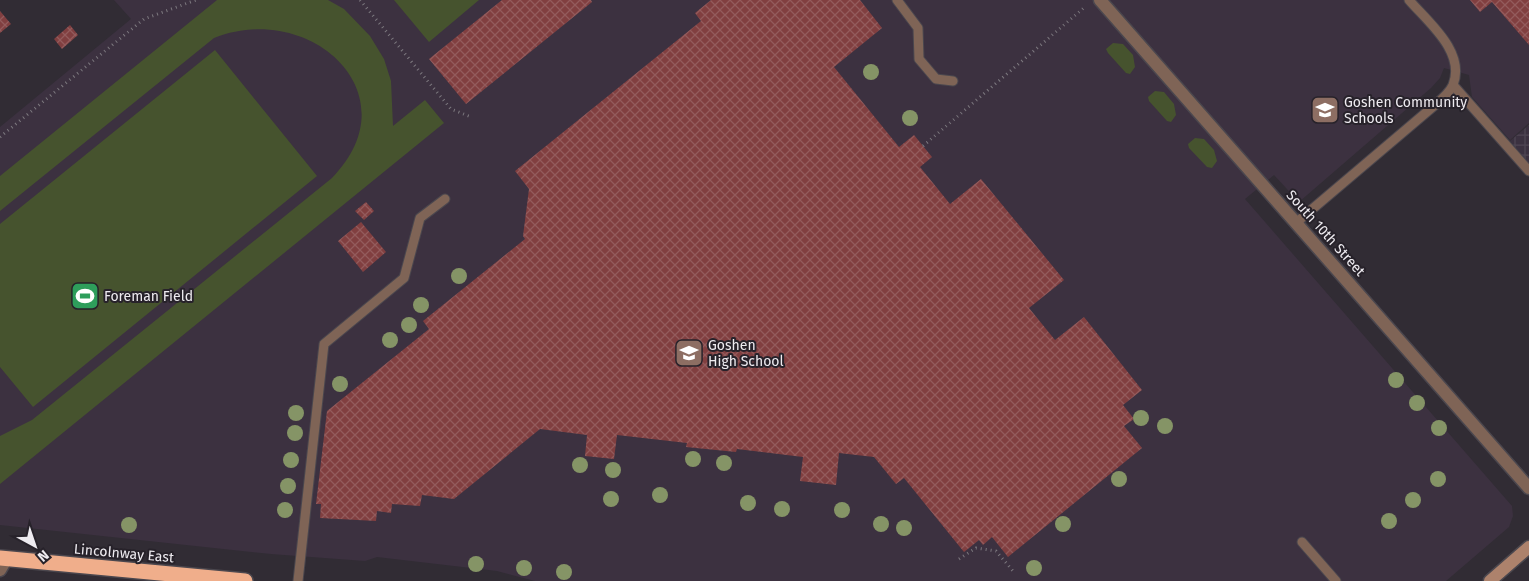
<svg xmlns="http://www.w3.org/2000/svg" width="1529" height="581" viewBox="0 0 1529 581" font-family="'Fira Sans',sans-serif">
	<style>
		.industrial { fill: url(#industrial-grid) }
		.education { fill: #3c3140 }
		.grass { fill: #46532e }
		.building { fill: url(#building-cross-hatch) }
		.lines { fill: none; stroke-linecap: round; stroke-linejoin: round }
		.lane-casing { stroke: #4b474e; stroke-width: 11 }
		.street-casing { stroke: #4b474e; stroke-width: 15 }
		.secondary-casing { stroke: #4b474e; stroke-width: 15 }
		.highway-casing { stroke: #4b474e; stroke-width: 18 }
		.path { stroke: #7d797f; stroke-width: 3; stroke-dasharray: 1 4; stroke-linecap: butt }
		.lane { stroke: #7f6456; stroke-width: 9 }
		.street { stroke: #7f6456; stroke-width: 12 }
		.secondary { stroke: #ad826c; stroke-width: 12 }
		.highway { stroke: #f0ae8b; stroke-width: 15 }
		.tree { fill: #859466 }
		.labels { text-anchor: middle; stroke-width: 4; stroke-linejoin: round; paint-order: stroke }
		.poi-label { font-size: 14px; fill: #eeebf0; stroke: #27222a; text-anchor: start }
		.street-label { font-size: 14px; fill: #eeebf0; stroke: #27222a }
	</style>
	<defs>
		<pattern id="industrial-grid" width="8" height="8" patternUnits="userSpaceOnUse" patternTransform="scale(1.25)"><rect width="8" height="8" fill="#3b3140"/><path d="M0 4h8M4 0v8" fill="none" stroke="#4e4553"/></pattern>
		<pattern id="building-cross-hatch" width="8" height="8" patternUnits="userSpaceOnUse" patternTransform="scale(1.25)"><rect width="8" height="8" fill="#813f40"/><path d="M0 0l8 8M0 8l8-8" fill="none" stroke="#935b5c"/></pattern>
	</defs>
	<rect width="100%" height="100%" fill="#312c34"/>
	<path class="industrial" d="M1529,125V163L1510,141Z"/>
	<path class="education" d="M114,0H1529V123L1510,140L1472,97L1469,75L1444,68L1440,78L1431,88L1299,202L1274,175L1245,199L1512,506L1513,516L1509,527L1446,581H535L497,571L377,557L365,561L271,554L0,525V127L131,19Z"/>
	<path class="grass" d="M217,0H328L344,9L370,36L384,59L391,81L393,126L425,100L444,123L0,484V436L32,420L332,178C414,94 310,0 214,38L0,211V176Z
		M394,0H479L429,42Z
		M1113,43L1123,44L1133,55L1135,67L1130,74L1126,73L1108,53L1106,49Z
		M215,50L317,176L33,407L0,367V224Z
		M1155,91L1164,92L1174,104L1176,115L1171,122L1167,121L1149,101L1148,97Z
		M1195,138L1204,139L1214,150L1217,161L1212,168L1207,167L1189,148L1188,144Z"/>
	<path class="building" d="M502,0H591L592,2L466,104L429,59Z
		M711,0H860L882,28L834,67L899,147L914,135L932,157L920,167L950,204L981,179L1064,280L1029,308L1055,340L1084,317L1142,390L1123,405L1134,419L1124,426L1142,448L1008,557L992,537L983,545L979,540L964,552L904,478L896,484L874,457L839,453L836,485L800,481L803,457L737,449L736,452L686,447L687,443L617,435L614,459L585,456L587,435L540,429L454,499L422,495L420,506L392,504L391,513L377,511L376,521L320,518L321,504H316L327,411L429,329L423,321L525,239L523,236L529,189L515,171L701,21L695,13Z
		M1470,0H1529V45L1492,2L1480,12Z
		M0,11L11,24L0,33Z
		M70,25L78,35L62,49L54,39Z
		M366,202L374,211L364,220L355,211Z
		M361,222L386,252L363,272L338,241Z"/>
	<g class="lines">
		<defs>
			<path id="lane" d="M897,0L918,28L919,59L936,79L953,81
				M1453,85L1529,171
				M1297,222L1435,105C1441,100 1450,92 1453,85C1466,52 1428,22 1409,0
				M1302,542L1336,581
				M298,581L324,344L404,278L420,218L445,199"/>
			<path id="street" d="M1100,0L1529,488
				M0,570L7,558"/>
			<path id="secondary" d="M1490,581L1529,547"/>
			<path id="highway" d="M0,558L245,581"/>
		</defs>
		<use href="#lane" class="lane-casing"/>
		<use href="#street" class="street-casing"/>
		<use href="#secondary" class="secondary-casing"/>
		<use href="#highway" class="highway-casing"/>
		<path class="path" d="M360,0L451,109L471,117
			M0,137L144,19L196,0
			M923,146L1086,6
			M959,559L976,548L996,551L1013,571"/>
		<use href="#lane" class="lane"/>
		<use href="#street" class="street"/>
		<use href="#secondary" class="secondary"/>
		<use href="#highway" class="highway"/>
	</g>
	<g class="tree">
		<circle cx="871" cy="72" r="8"/>
		<circle cx="910" cy="118" r="8"/>
		<circle cx="459" cy="276" r="8"/>
		<circle cx="421" cy="305" r="8"/>
		<circle cx="409" cy="325" r="8"/>
		<circle cx="390" cy="340" r="8"/>
		<circle cx="1396" cy="380" r="8"/>
		<circle cx="340" cy="384" r="8"/>
		<circle cx="1417" cy="403" r="8"/>
		<circle cx="296" cy="413" r="8"/>
		<circle cx="1141" cy="418" r="8"/>
		<circle cx="1165" cy="426" r="8"/>
		<circle cx="1439" cy="428" r="8"/>
		<circle cx="295" cy="433" r="8"/>
		<circle cx="693" cy="459" r="8"/>
		<circle cx="291" cy="460" r="8"/>
		<circle cx="724" cy="463" r="8"/>
		<circle cx="580" cy="465" r="8"/>
		<circle cx="613" cy="470" r="8"/>
		<circle cx="1119" cy="479" r="8"/>
		<circle cx="1438" cy="479" r="8"/>
		<circle cx="288" cy="486" r="8"/>
		<circle cx="660" cy="495" r="8"/>
		<circle cx="611" cy="499" r="8"/>
		<circle cx="1413" cy="500" r="8"/>
		<circle cx="748" cy="503" r="8"/>
		<circle cx="782" cy="509" r="8"/>
		<circle cx="285" cy="510" r="8"/>
		<circle cx="842" cy="510" r="8"/>
		<circle cx="1389" cy="521" r="8"/>
		<circle cx="881" cy="524" r="8"/>
		<circle cx="1063" cy="524" r="8"/>
		<circle cx="129" cy="525" r="8"/>
		<circle cx="904" cy="528" r="8"/>
		<circle cx="476" cy="564" r="8"/>
		<circle cx="524" cy="568" r="8"/>
		<circle cx="1034" cy="568" r="8"/>
		<circle cx="564" cy="572" r="8"/>
	</g>
	<defs>
		<symbol id="school-square" viewBox="-11 -11 22 22"><rect x="-9" y="-9" width="18" height="18" rx="4" fill="#8d6e63" stroke="#27222a"/><path d="M0-5L7-2L0 1L-7-2ZM-4 1L0 2.5L4 1V4Q0 6-4 4Z" fill="#fff"/></symbol>
		<symbol id="stadium-square" viewBox="-11 -11 22 22"><rect x="-9" y="-9" width="18" height="18" rx="4" fill="#2e9e5b" stroke="#27222a"/><path d="M0-5a6.5 5 0 1 0 0 10a6.5 5 0 1 0 0-10ZM-3.5-1.8h7v3.6h-7Z" fill="#fff"/></symbol>
	</defs>
	<g fill-rule="evenodd">
		<use href="#school-square" x="1309" y="94" width="32" height="32"/>
		<use href="#stadium-square" x="69" y="280" width="32" height="32"/>
		<use href="#school-square" x="673" y="337" width="32" height="32"/>
	</g>
	<g class="labels">
		<g class="poi-label">
			<text x="1344" y="107">Goshen Community<tspan x="1344" dy="16">Schools</tspan></text>
			<text x="104" y="301">Foreman Field</text>
			<text x="708" y="350">Goshen<tspan x="708" dy="16">High School</tspan></text>
		</g>
		<g class="street-label">
			<text transform="translate(1326 233) rotate(48)" y="5">South 10th Street</text>
			<text transform="translate(124 553) rotate(5)" y="5">Lincolnway East</text>
		</g>
	</g>
	<g transform="translate(35 546) rotate(140)" stroke="#27222a" stroke-width="4" paint-order="stroke">
	<path d="M0-4L9 19L0 12L-9 19Z" fill="#eeebf0"/>
	<text y="-8" font-size="14" font-weight="bold" text-anchor="middle" fill="#eeebf0">N</text>
	</g>
</svg>
